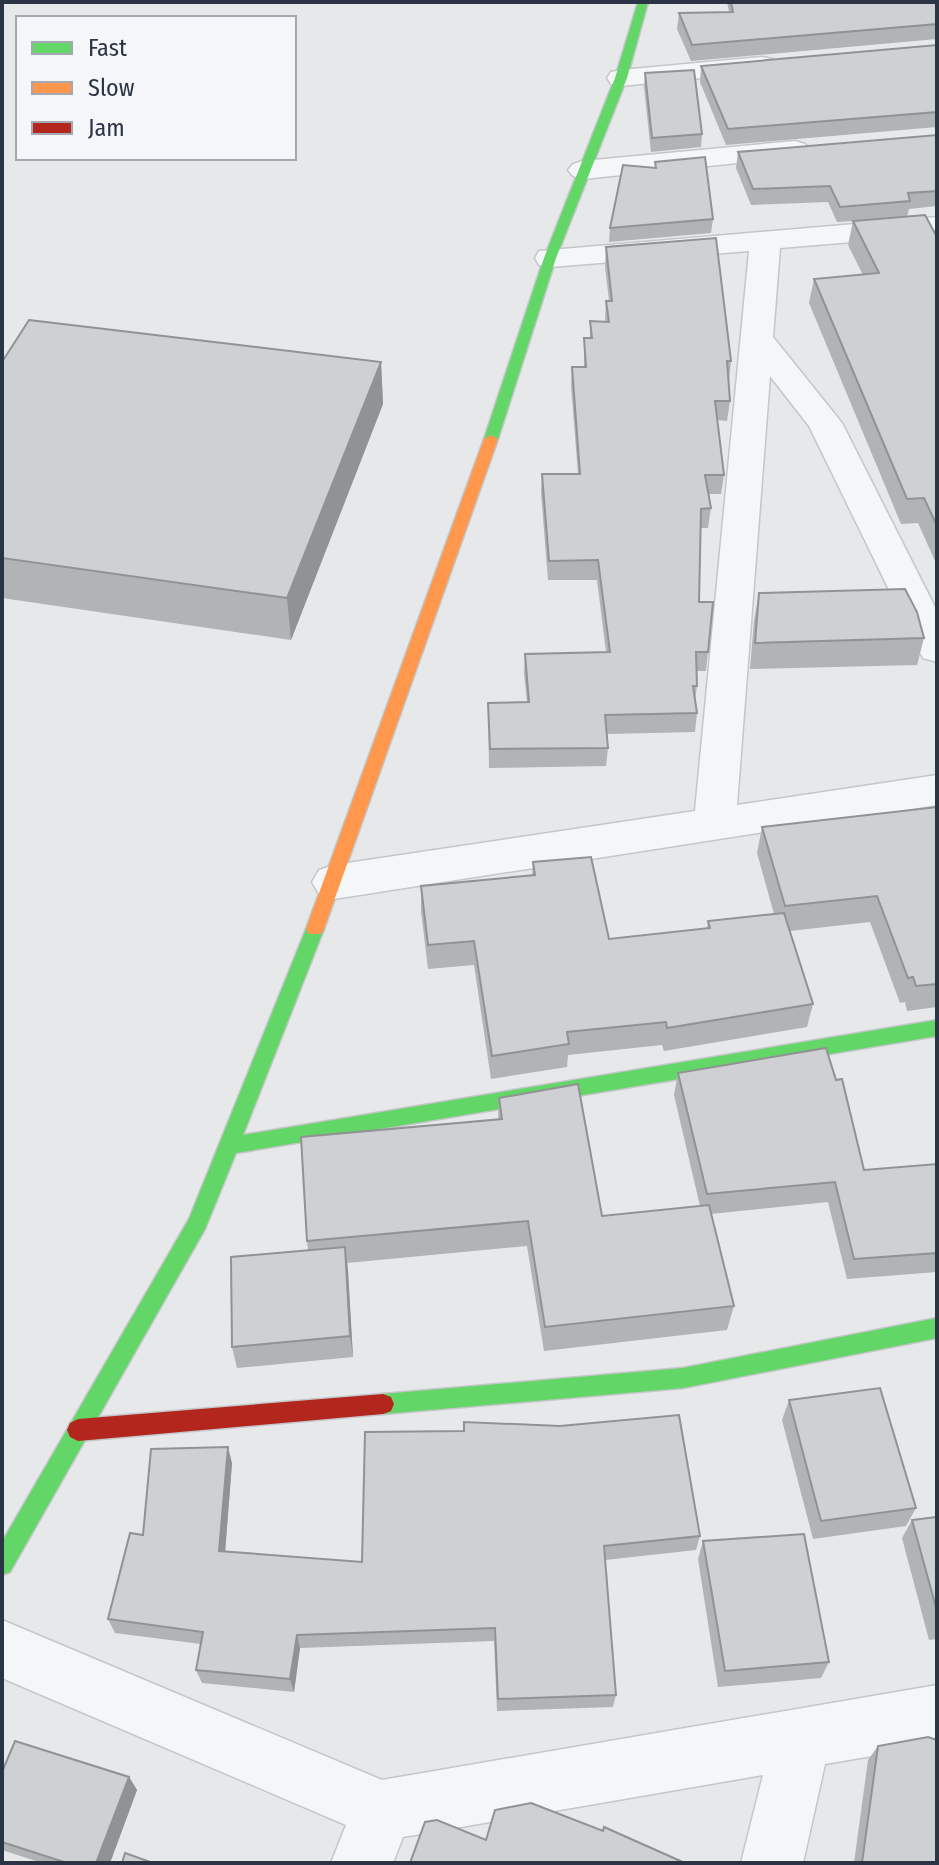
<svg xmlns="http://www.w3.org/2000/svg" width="939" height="1865" viewBox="0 0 939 1865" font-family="'Fira Sans Condensed',sans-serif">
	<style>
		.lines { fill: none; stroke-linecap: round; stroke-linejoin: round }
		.street-casing { stroke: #c4c6c8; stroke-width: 3 }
		.fast-casing { stroke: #c4c6c8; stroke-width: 3 }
		.slow-casing { stroke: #c4c6c8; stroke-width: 3 }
		.jam-casing { stroke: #c4c6c8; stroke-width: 3 }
		.street { fill: #f5f6f7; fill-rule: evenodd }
		.fast { fill: #63d668; fill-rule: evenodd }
		.slow { fill: #ff974d; fill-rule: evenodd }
		.jam { fill: #b3261e; fill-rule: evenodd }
		.wall { fill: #b1b3b5 }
		.shaded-wall { fill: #909294 }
		.building { fill: #ced0d3; stroke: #909294; stroke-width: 2 }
	</style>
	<rect width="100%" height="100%" fill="#e6e8ea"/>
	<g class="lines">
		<defs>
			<path id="street" d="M762,57L772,59L776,65L772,71L621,86L611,84L607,78L611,72L621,70Z
				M795,141L805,144L809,150L805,156L583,179L573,176L568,170L573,164L583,161Z
				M937,217V235L780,248L773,337L842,423L937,611V662L923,658L918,649L809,426L770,376L737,805L937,775V805L334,899L319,894L312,882L319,870L334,865L695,811L749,251L550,267L539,265L535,258L539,251Z
				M2,1620L382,1780L937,1685V1745L825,1764L803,1863H741L763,1775L403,1837L393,1863H331L346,1825L2,1678Z"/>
			<path id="fast" d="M638,2H648L627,78L556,258L498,439L491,443L486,442L484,439L544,258L615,78Z
				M315,922L321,924L324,929L243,1135L937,1020V1036L236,1153L205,1229L10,1572L2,1575V1542L189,1219L306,929L309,924Z
				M937,1318V1338L683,1388L383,1414L375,1411L372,1404L375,1397L383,1394L683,1368Z"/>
			<path id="slow" d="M491,435L498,439L324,929L321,934H309L306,929L484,439Z"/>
			<path id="jam" d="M383,1394L391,1397L394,1404L391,1411L383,1414L78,1441L70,1437L67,1430L70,1423L78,1419Z"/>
		</defs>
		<use href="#street" class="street-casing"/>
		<use href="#fast" class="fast-casing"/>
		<use href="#slow" class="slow-casing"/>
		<use href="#jam" class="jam-casing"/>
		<use href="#street" class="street"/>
		<use href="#fast" class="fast"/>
		<use href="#slow" class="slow"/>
		<use href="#jam" class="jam"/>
	</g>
	<path class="wall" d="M727,2H937V39L691,61L677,29L679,13L729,12Z
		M937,45V127L726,145L700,82L701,66Z
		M645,73L702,134L701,147L651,152L644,87Z
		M937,135V206L909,209L907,216L937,237V561H935L918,523L901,524L809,303L814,279L863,275L848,245L853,221L837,222L828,202L751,205L736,168L738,152Z
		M655,162L713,219L711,233L609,242L610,228L655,168Z
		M606,247L731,361L729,380L730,401L727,421L717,420L724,475L721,494H708L711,508L708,528H701L699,602L708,652L706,671H697V686L695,700L697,713L695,732L607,734L608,748L606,766L489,768L488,703L527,702L524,673L525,654L606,652L597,580H548L541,493L542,474H578L571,386L572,367H584V338H590V321L605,322L606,301H609L605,266Z
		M2,362H381L383,404L291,640L2,598Z
		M759,593L924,638L917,665L750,669L754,620Z
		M937,807V1007L907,1011L905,1002L900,1003L870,922L790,931L813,1004L807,1027L664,1051L662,1045L568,1055L567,1067L491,1079L474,965L428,969L421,911V886L532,875L533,862L609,939L707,928L708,921L774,914L757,853L762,827Z
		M678,1073L864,1170L937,1164V1272L847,1279L828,1202L711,1214L734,1306L727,1330L544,1351L527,1246L347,1263L353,1357L237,1368L232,1347L308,1250L307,1241L498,1119L499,1098L602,1216L700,1206L674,1095Z
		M789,1400L916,1508L906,1526L813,1539L782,1420Z
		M232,1463L225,1552L362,1562L700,1536L696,1550L605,1560L616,1695L613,1707L497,1711L494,1641L300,1648L294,1692L202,1683L196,1670L201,1644L115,1633L108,1619L143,1535Z
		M937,1517V1639L929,1640L902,1538L912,1520Z
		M703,1541L829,1662L821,1678L718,1687L698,1559Z
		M878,1746L937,1863H854L868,1760Z
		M2,1772L129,1777L137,1790L110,1863H42L2,1850Z"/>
	<path class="shaded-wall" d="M381,362L383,404L291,640L287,598Z
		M345,1247L348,1269L353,1357L350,1336Z
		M228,1447L232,1463L224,1566L219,1551Z
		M297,1635L300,1648L294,1692L290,1679Z
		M129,1777L137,1790L110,1863H96Z"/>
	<path class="building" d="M731,2H937V24L692,45L679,13L733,12Z
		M937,45V112L728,129L701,66Z
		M694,70L702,134L652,138L645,73Z
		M937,135V191L908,193L910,201L840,207L830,186L753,189L738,152Z
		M705,157L713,219L610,228L623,165L656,168L655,162Z
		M925,215L937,237V526L924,498L907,499L814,279L879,273L853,221Z
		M716,238L731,361H727L730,401H715L724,475H705L711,508L701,509L699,602H713L708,652H696L697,686H693L697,713L605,715L608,748L490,749L488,703L529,702L525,654L610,652L598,560L549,561L542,474H580L572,367H586L584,338H592L590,321L609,322L606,301H612L606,247Z
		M29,320L381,362L287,598L2,558V362Z
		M905,589L917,612L924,638L755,643L759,593Z
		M937,807V984L916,986L913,977L908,978L877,896L785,906L762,827Z
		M591,857L609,939L710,928L708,921L784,913L813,1004L667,1028L666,1022L567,1032L569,1044L492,1056L474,941L428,945L421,886L535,875L533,862Z
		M826,1048L836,1080L842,1079L864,1170L937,1164V1253L854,1259L835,1182L707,1194L678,1073Z
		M578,1084L602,1216L709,1205L734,1306L545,1327L528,1221L307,1241L301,1137L502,1119L499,1098Z
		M345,1247L350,1336L232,1347L231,1257Z
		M880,1388L916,1508L821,1521L789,1400Z
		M679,1415L700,1536L604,1546L616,1695L498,1699L495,1628L297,1635L290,1679L196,1670L203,1632L108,1619L130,1533L143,1535L151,1449L228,1447L219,1551L362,1562L365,1432L464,1431V1422L560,1426Z
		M937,1517V1611L912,1520Z
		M804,1534L829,1662L725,1671L703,1541Z
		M928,1737L937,1740V1863H862L878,1746Z
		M15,1741L129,1777L96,1863H67L2,1842V1772Z
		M531,1803L603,1831L604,1827L685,1863H410L425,1822L437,1820L486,1840L495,1810Z
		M125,1853L153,1863H122Z"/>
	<rect width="939" height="1865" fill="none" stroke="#2b3445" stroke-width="8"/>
	<rect x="16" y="16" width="280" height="144" fill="#f4f6f9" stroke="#a4a8b1" stroke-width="2"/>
	<rect x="32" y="42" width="40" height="12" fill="#63d668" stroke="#a4a8b1" stroke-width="2"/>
	<text x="88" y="56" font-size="24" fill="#2b3445">Fast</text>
	<rect x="32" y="82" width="40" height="12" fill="#ff974d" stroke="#a4a8b1" stroke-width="2"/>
	<text x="88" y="96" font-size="24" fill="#2b3445">Slow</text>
	<rect x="32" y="122" width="40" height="12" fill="#b3261e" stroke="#a4a8b1" stroke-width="2"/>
	<text x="88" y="136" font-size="24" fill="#2b3445">Jam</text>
</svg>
